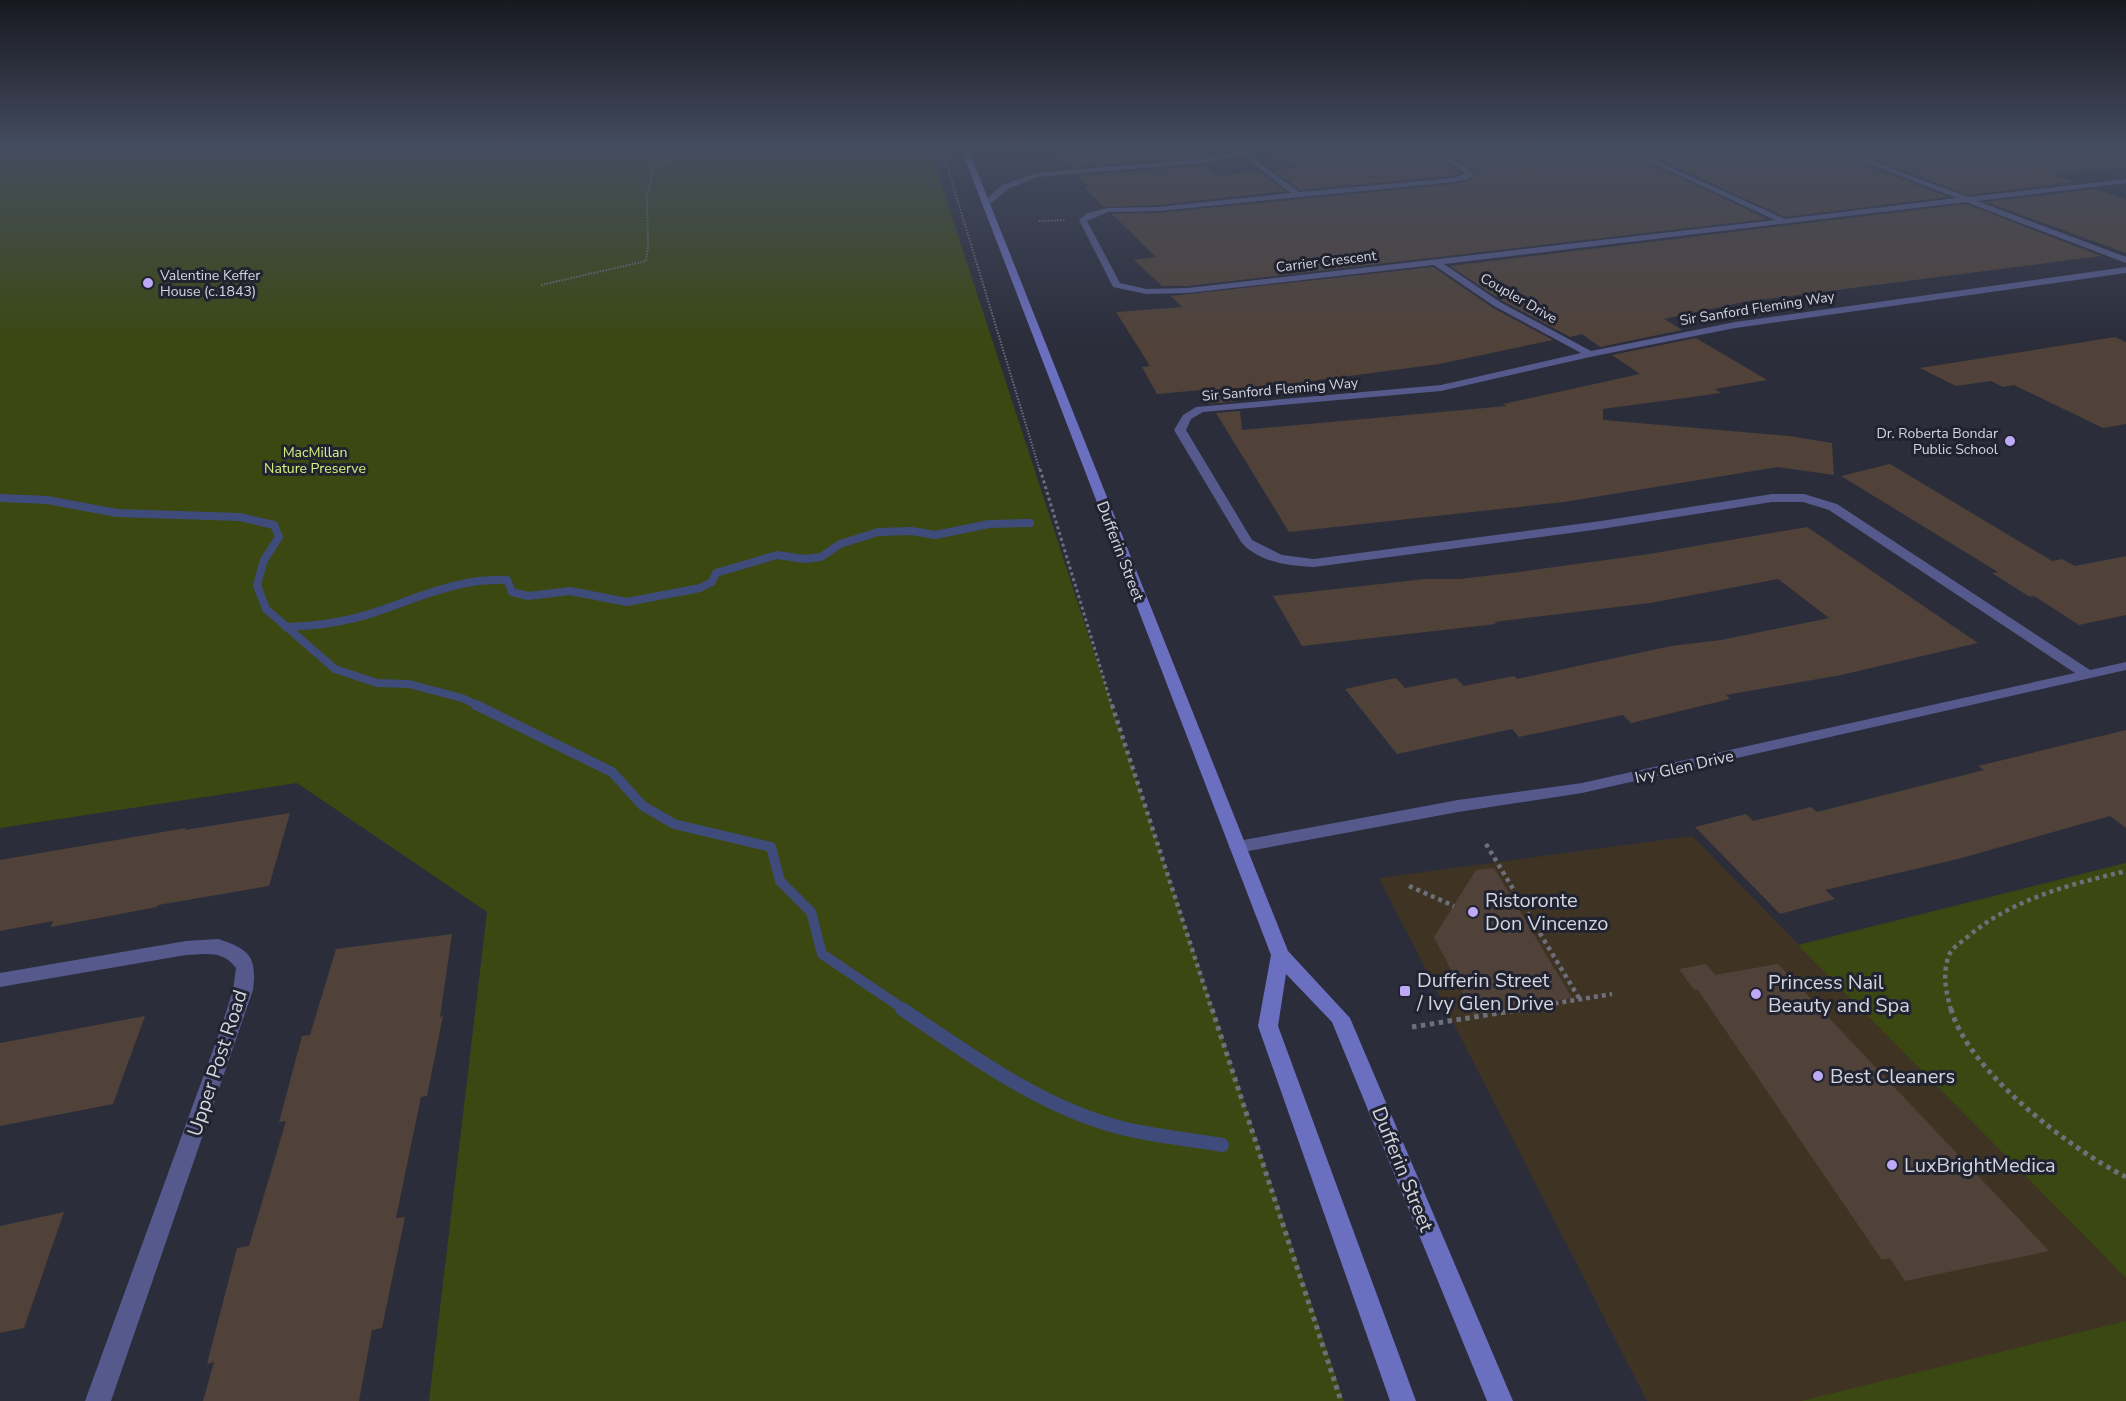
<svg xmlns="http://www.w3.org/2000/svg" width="2126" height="1401" viewBox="0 0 2126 1401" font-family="'Nunito Sans',sans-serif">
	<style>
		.commercial { fill: #3f3424 }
		.green { fill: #3b4811 }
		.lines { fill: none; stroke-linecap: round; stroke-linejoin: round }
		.stream-far2 { stroke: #3f4c7b; stroke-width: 8 }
		.stream-far1 { stroke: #3f4c7b; stroke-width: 10 }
		.stream { stroke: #3f4c7b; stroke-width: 14 }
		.building { fill: #504239 }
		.path-far3 { stroke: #6d6f7b; stroke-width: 2; stroke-dasharray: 1.5 1.5; stroke-linecap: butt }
		.path-far2 { stroke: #6d6f7b; stroke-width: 3; stroke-dasharray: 3 3; stroke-linecap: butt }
		.path-far1 { stroke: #6d6f7b; stroke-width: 4.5; stroke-dasharray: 4 4; stroke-linecap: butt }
		.path { stroke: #6d6f7b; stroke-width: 5; stroke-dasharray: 4.5 4.5; stroke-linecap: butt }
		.service { fill: #55598b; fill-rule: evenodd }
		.minor { fill: #55598b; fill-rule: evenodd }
		.secondary { fill: #6b6fbf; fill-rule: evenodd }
		.poi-dot { fill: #bda9f5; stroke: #212330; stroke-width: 2 }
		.labels { text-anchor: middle; stroke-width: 6; stroke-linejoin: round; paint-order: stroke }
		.far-street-label { font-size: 14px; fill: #d3d5de; stroke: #212330 }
		.far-poi-label { font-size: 14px; fill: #d3d5de; stroke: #212330; text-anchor: start }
		.far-park-label { font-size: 14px; fill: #d5f47e; stroke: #212330 }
		.street-label { font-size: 16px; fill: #d3d5de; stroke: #212330 }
		.near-poi-label { font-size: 20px; fill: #d3d5de; stroke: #212330; text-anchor: start }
		.near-street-label { font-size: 20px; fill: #d3d5de; stroke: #212330 }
	</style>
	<rect width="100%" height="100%" fill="#2b2d3b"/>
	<path class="commercial" d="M1692,836L2126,1278V1321L1813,1401H1647L1379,878Z"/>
	<path class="green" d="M0,146H929L1087,631L1344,1401H429L487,912L297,783L0,828Z
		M2126,863V1278L1798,945Z
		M2126,1321V1401H1801Z"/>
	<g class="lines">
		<path class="stream-far2" d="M0,498L47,500L117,513L240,517L274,525L279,537L264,560L257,585L266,609L335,669L377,683L409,684L462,698L479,706
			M286,627C316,626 345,622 373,613C418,598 458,578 507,580L512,592L528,596L570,591L627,602L700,588L712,582L716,573L777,555L805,559L821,557L840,544L878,532L912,531L935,535L989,524L1030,523"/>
		<path class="stream-far1" d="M476,705L612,772L643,806L674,824L771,847L780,881L811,912L822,954L905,1010"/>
		<path class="stream" d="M902,1009C969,1054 1039,1106 1118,1127C1152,1136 1188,1139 1222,1145"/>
	</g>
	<path class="building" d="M1137,146H1177L1191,157L1070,168L1054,153Z
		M1265,146H1421L1460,173L1453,176L1300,190L1273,170L1297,167Z
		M1434,146H1614L1767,219L1188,286H1162L1134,260L1156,257L1112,214L1158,213L1454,184L1469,181L1476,174L1475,171Z
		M1629,146H1691L1702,150L1784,146L1820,159L1822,148L1948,197L1785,217Z
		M1838,146H2126V167L2055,175L2076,182L1968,195Z
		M1203,165L1217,176L1259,171L1285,191L1158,205L1104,207L1084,187H1090L1078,176Z
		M2095,189L2126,200V253L1986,202Z
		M1966,204L2101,256L1744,302L1664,319L1682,330L1600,347L1582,334L1570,337L1501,300L1450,266Z
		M1433,267L1493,308L1553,340L1439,364L1237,391L1238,401L1210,404L1201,390L1157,394L1142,367L1150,366L1116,312L1182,307L1171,296Z
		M2115,337L2126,342V424L2103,428L2014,385L2003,387L1991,381L1956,386L1920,368Z
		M1696,338L1767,380L1715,389L1721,393L1603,409V420L1790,436L1832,443L1834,475L1778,467L1564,502L1289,532L1216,413L1240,411L1242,430L1507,406L1503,404L1640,374L1612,355Z
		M1890,464L2052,561L2062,559L2075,566L2126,556V615L2079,625L2034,596L2030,597L1992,573L1998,572L1841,476Z
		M1807,527L1978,643L1841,675L1726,695L1730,699L1631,723L1623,715L1519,737L1512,729L1397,754L1345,689L1396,678L1405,688L1456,678L1464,686L1514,676L1517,679L1671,646L1721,640L1829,618L1778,579L1650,603L1494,622L1496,624L1302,646L1273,596L1425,579H1460L1519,572L1649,554Z
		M2126,730V828L2110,816L1958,859L1825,890L1835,899L1780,914L1695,827L1746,814L1753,821L1811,807L1817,812L1984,770L1978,766Z
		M290,813L269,886L158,905L157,907L51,927L53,921L0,931V860L186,828L185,830Z
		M1494,868L1572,998L1474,1014L1434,937L1476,870Z
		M452,934L440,1017L443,1016L427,1096L421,1097L396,1218L405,1217L382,1328L372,1330L359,1401H203L214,1362L207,1364L237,1248L249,1246L286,1121L279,1122L302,1036L310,1035L336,949Z
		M1706,964L1715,975L1778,964L2049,1251L1905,1281L1890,1258L1882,1260L1698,990H1694L1679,969Z
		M145,1016L113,1104L0,1126V1043Z
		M64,1212L24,1328L0,1333V1226Z"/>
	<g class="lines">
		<path class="path-far3" d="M941,146L1040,471
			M1039,221L1065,220
			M541,285L646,261L648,246L647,198L654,164L717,150L754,149L762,146"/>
		<path class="path-far2" d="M1040,469L1112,706"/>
		<path class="path-far1" d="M1112,705L1212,1010
			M1486,844L1579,998
			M1409,886L1454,906
			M1515,1010L1612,994
			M1951,1010C1946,992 1942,974 1949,955C1952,948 1959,944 1965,939C2011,899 2068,885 2126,871"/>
		<path class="path" d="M1212,1009L1341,1401
			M1951,1009C1968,1071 2070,1149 2126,1177
			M1412,1027L1524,1009"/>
		<path class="service" d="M1181,146H1189L1205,159L1243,151L1247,153L1204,163L1037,177L1008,189L988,206L981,204L1002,185L1036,173L1197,159Z"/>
		<path class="minor" d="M1230,146H1237L1299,192L1454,178L1465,173L1423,146H1430L1474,173L1469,179L1454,182L1158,211L1108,212L1087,221L1120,283L1146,289L1188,288L1775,220L1616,146H1624L1785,219L1957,198L1823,146H1832L1968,197L2126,179V183L1977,201L2126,257V263L1966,202L1444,264L1500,302L1591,351L1735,322L2126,267V273L1735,328L1590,357L1441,391L1203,412L1191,419L1186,430L1252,540L1282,555L1314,559L1601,521L1772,494H1804L1837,504L2090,670L2126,662V670L1582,793L1458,812L1238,853L1232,851L1229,847L1232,843L1238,841L1458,800L1582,783L2075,673L1829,510L1803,502H1772L1601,529L1314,567C1289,566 1258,562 1241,542L1174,430L1183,415L1196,407L1441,385L1581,353L1494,306L1434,265L1188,293L1146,294L1113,287L1079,220L1087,213L1108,208L1158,207L1291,193Z
			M218,939C250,949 257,957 253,990L111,1401H85L221,1028L233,990L236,968C223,950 207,954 186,955L0,987V973L186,941Z"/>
		<path class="secondary" d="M960,146H967L1288,951L1350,1018L1513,1401H1487L1332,1022L1286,974L1278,1026L1416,1401H1390L1258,1026L1271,955Z"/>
	</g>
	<linearGradient id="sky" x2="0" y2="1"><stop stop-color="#181920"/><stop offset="0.43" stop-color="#444c60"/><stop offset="1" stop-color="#444c60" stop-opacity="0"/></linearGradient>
	<rect width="2126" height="342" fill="url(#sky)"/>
	<g class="poi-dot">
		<circle cx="148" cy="283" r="6"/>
		<circle cx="2010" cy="441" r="6"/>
		<circle cx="1473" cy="912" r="6"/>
		<rect x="1399" y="985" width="12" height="12" rx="3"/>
		<circle cx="1756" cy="994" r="6"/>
		<circle cx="1818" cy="1076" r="6"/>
		<circle cx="1892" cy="1165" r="6"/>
	</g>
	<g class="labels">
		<g class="far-street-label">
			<text transform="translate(1326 261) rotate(-7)" y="5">Carrier Crescent</text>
			<text transform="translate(1519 298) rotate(30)" y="5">Coupler Drive</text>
			<text transform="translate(1757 308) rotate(-9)" y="5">Sir Sanford Fleming Way</text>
			<text transform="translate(1280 389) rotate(-5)" y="5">Sir Sanford Fleming Way</text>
		</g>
		<g class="far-poi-label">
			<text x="160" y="280">Valentine Keffer<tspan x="160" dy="16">House (c.1843)</tspan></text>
			<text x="1998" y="438" text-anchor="end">Dr. Roberta Bondar<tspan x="1998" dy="16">Public School</tspan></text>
		</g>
		<g class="far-park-label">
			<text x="315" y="457">MacMillan<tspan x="315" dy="16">Nature Preserve</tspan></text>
		</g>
		<g class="street-label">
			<text transform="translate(1121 551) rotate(69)" y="6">Dufferin Street</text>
			<text transform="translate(1684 766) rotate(-13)" y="6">Ivy Glen Drive</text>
		</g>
		<g class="near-poi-label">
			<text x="1485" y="907">Ristoronte<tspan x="1485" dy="23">Don Vincenzo</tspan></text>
			<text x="1417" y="987">Dufferin Street<tspan x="1417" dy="23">/ Ivy Glen Drive</tspan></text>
			<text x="1768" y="989">Princess Nail<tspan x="1768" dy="23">Beauty and Spa</tspan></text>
			<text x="1830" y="1083">Best Cleaners</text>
			<text x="1904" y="1172">LuxBrightMedica</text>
		</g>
		<g class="near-street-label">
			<text transform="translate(217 1063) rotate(-72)" y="7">Upper Post Road</text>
			<text transform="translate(1403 1169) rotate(68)" y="7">Dufferin Street</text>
		</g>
	</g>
</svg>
